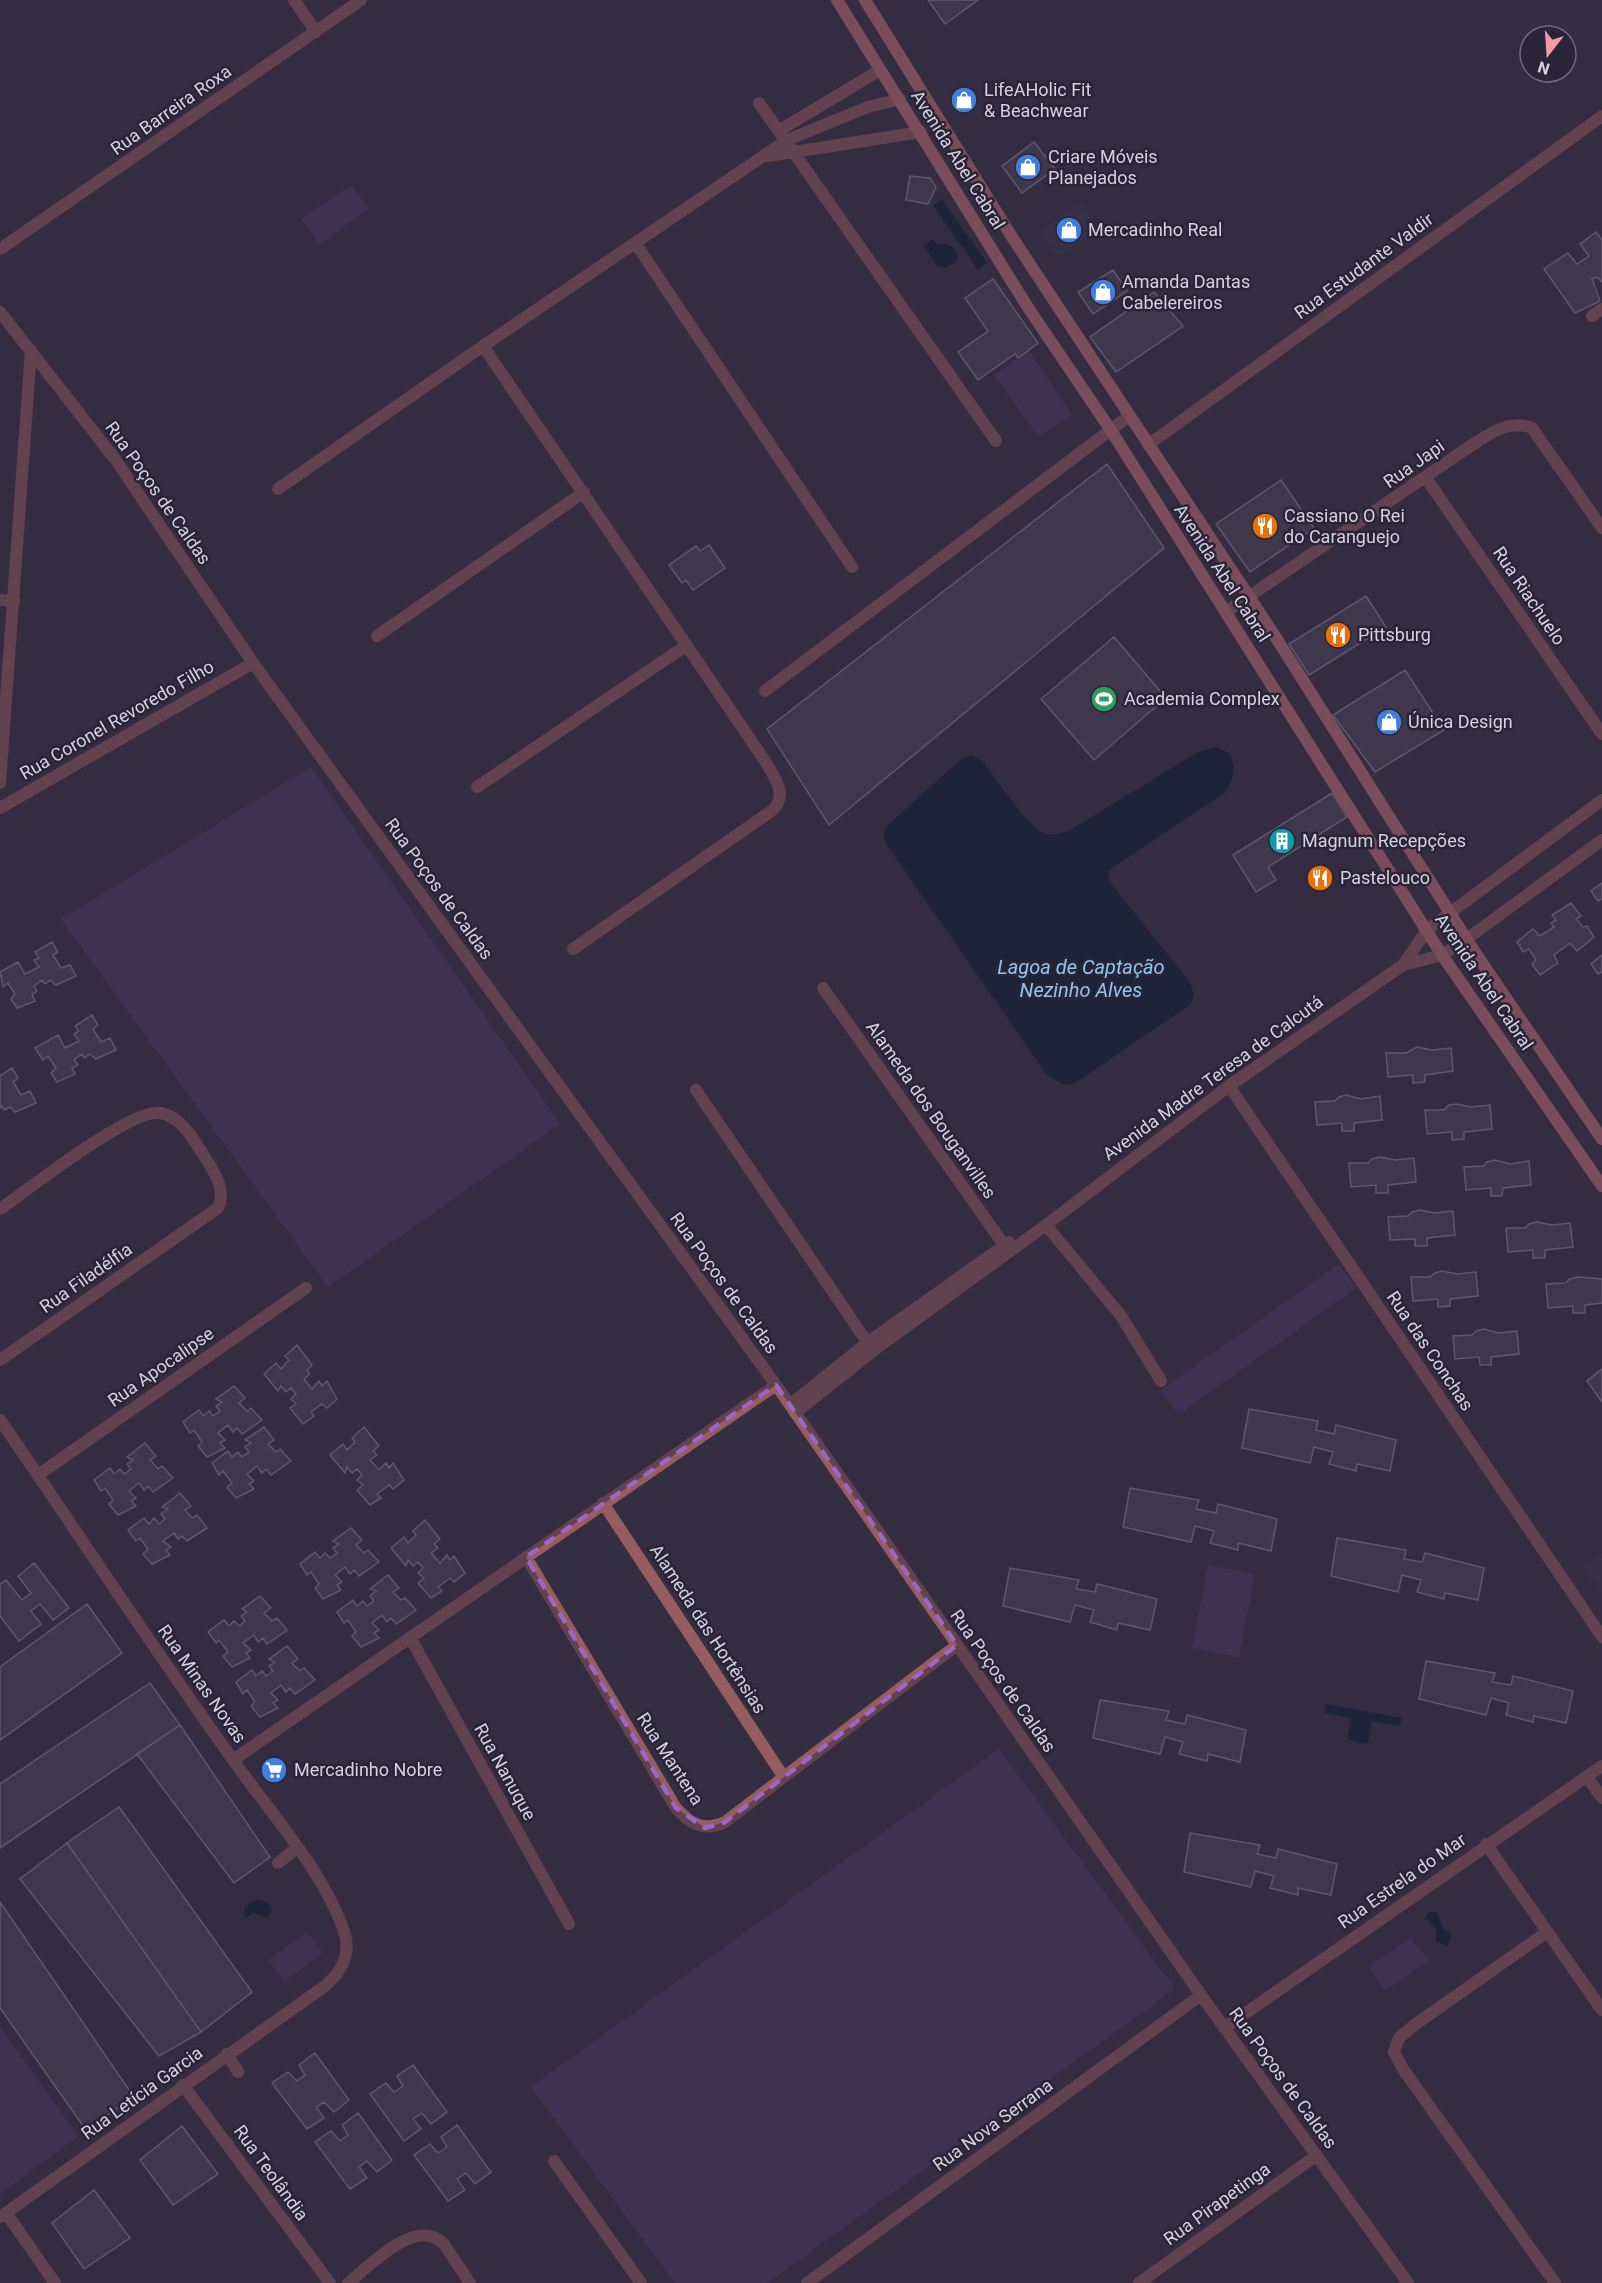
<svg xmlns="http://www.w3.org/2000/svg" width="1602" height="2283" viewBox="0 0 1602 2283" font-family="Roboto,sans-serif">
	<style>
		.built { fill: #3c344f }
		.green { fill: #473965 }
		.water { fill: #02192a }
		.building { fill: #4c455c; stroke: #8f89a2; stroke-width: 1.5 }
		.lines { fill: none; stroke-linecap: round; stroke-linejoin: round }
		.street { stroke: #985c5e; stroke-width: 12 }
		.secondary { stroke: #d07277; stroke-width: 12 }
		.marked { fill: none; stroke: #9a66ca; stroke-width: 4.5; stroke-dasharray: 12 8; stroke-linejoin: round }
		.labels { text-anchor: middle; stroke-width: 5; stroke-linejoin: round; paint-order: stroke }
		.poi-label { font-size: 18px; fill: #d5d2df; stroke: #2a2438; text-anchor: start }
		.street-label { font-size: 18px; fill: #d5d2df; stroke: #2a2438 }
		.water-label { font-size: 20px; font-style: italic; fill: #8ec5f2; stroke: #2a2438 }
	</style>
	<rect width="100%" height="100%" fill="#342e42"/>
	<path class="built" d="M1080,203L1098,228L1059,257L1040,232Z
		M1602,1553V1593L1583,1567Z"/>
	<path class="green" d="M351,185L369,209L319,244L301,219Z
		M1029,351L1072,415L1038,436L994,375Z
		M311,767L560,1124L328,1287L61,919Z
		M1339,1264L1356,1288L1178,1415L1161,1390Z
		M1208,1565L1255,1574L1239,1657L1192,1648Z
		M999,1749L1175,1989L767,2283H675L531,2087Z
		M307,1933L323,1953L284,1981L268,1960Z
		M1411,1938L1428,1961L1385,1991L1369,1967Z
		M0,2027L78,2136L0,2194Z"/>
	<path class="water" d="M942,199L987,263L978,270L933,205Z
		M933,239L938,245C948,242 952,246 958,254L956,262L945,268L937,266L923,245Z
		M1215,747L1229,753C1237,770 1234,777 1225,793L1109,870V881L1190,982L1194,995L1191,1004L1074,1084L1064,1085L1047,1075L886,844L883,834L887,826L962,758L972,755L982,761C995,777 1026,824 1043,833C1052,837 1061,833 1070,830L1198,752Z
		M1326,1704L1402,1718L1400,1726L1372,1721L1368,1744L1347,1740L1351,1718L1325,1713Z
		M260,1899L270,1904L272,1911L267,1918L254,1913L245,1918L244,1909L250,1902Z
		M1428,1912H1437L1443,1928L1452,1935L1448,1946L1436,1942V1929L1425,1918Z"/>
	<path class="building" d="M928,0H978L945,24Z
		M1034,142L1055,169L1022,193L1002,166Z
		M910,176L930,178L936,187L928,204L906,200Z
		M1596,232L1602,240V282L1597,277L1592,279L1600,301L1575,313L1544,269L1568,253L1577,264L1589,256L1580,244Z
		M1113,270L1127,291L1093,314L1078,292Z
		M993,279L1038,343L1018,358L1015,354L978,380L958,352L988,331L965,298Z
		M1154,292L1183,326L1116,372L1090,337Z
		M1107,464L1164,548L829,825L767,729Z
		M1281,480L1314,528L1250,572L1216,524Z
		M709,545L725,568L693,590L686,580L682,583L669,565L696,546L700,551Z
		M1366,596L1386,627L1309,675L1289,644Z
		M1114,637L1166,698L1094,760L1041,699Z
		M1405,670L1444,730L1375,772L1333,715Z
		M1332,793L1347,817L1268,867L1276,880L1256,892L1233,855Z
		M1602,883V899L1598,901L1591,891Z
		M1571,903L1581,916L1576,919L1583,927L1587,926L1594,937L1577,951L1570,943L1554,955L1558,963L1540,975L1532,964L1536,960L1529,949L1523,952L1517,942L1533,929L1540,936L1554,927L1551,923L1556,920L1552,915Z
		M52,942L58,952L53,955L61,968L70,965L76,976L56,985L50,980L45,984L42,980L34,986L37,991L32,994L35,1001L17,1008L11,999L15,994L8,983L3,987L0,972L18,962L25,974L39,967L34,960L39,958L35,952Z
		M1602,955V972L1598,974L1591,964Z
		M92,1015L98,1025L93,1029L101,1042L110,1038L116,1050L96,1059L90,1054L84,1058L82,1054L74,1060L78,1065L72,1068L75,1074L57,1082L51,1073L56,1068L48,1056L43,1060L35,1048L58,1035L65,1048L79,1041L74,1034L79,1031L75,1026Z
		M1417,1047L1432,1050L1451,1048L1453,1071L1425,1075V1082L1413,1083V1075L1388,1077L1386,1053H1406Z
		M12,1068L18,1078L13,1082L21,1095L30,1091L36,1103L15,1112L10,1107L4,1110L2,1106L0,1108V1076Z
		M1346,1095L1361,1099L1380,1096L1382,1120L1354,1123V1131H1342V1123L1317,1125L1315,1102L1335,1101L1339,1097Z
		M1457,1104L1471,1107L1490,1105L1492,1129L1464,1132V1139L1452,1140V1132L1427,1134L1425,1110H1444L1449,1105Z
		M1380,1157L1395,1160L1414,1158L1416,1182L1388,1185V1193H1376V1185L1351,1187L1349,1163H1368L1372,1159Z
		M1495,1160L1510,1164L1529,1161L1531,1185L1503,1188L1502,1196H1491V1188L1466,1190L1464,1167L1484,1166L1487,1162Z
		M1420,1210L1434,1213L1453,1211L1455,1235L1427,1238V1246H1415V1239L1390,1240L1388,1217L1408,1216L1412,1212Z
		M1537,1222L1552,1225L1570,1223L1573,1247L1545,1250V1258H1533V1250L1508,1252L1506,1228H1525L1529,1224Z
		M1442,1271L1457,1274L1476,1272L1478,1296L1450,1299V1306L1438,1307V1299L1413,1301L1411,1277H1430L1435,1273Z
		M1578,1277L1602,1279V1303L1585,1305V1313H1573V1306L1548,1308L1546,1284L1565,1283L1570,1279Z
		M1484,1329L1499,1333L1517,1331L1519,1354L1491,1357V1365H1480L1479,1357L1455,1359L1453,1336L1472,1335L1476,1331Z
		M297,1345L312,1365L307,1370L310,1374L304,1379L312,1389L319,1381L322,1386L327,1381L337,1399L327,1408L322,1404L311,1412L314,1416L303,1424L290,1408L296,1404L291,1399L296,1394L291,1388L286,1392L281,1386L278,1391L264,1374L276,1363L281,1369L289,1360L285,1356Z
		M1602,1369V1402L1587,1381Z
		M234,1386L245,1398L239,1403L247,1411L251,1408L262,1420L242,1434L237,1428L233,1432L228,1425L218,1433L225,1440L220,1443L225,1448L207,1457L198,1446L202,1442L194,1430L190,1433L183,1422L199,1410L203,1416L209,1411L213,1416L220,1411L216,1406L222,1402L216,1399Z
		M1249,1409L1318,1421L1316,1430L1334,1434L1336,1425L1396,1440L1390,1471L1357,1464L1356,1471L1329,1464L1333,1452L1314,1447L1310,1463L1242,1448Z
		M264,1427L274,1440L268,1444L276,1452L280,1449L291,1461L271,1475L266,1469L262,1473L257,1466L247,1474L254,1481L249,1484L254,1489L236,1498L227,1487L232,1483L223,1471L219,1475L212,1463L228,1451L232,1457L238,1452L242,1457L249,1452L245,1447L251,1443L245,1440Z
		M364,1427L379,1446L373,1451L377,1455L370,1460L379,1470L386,1463L389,1468L393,1463L404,1480L393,1489L389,1485L377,1494L381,1498L370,1505L357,1490L363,1485L357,1480L362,1475L357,1469L352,1473L347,1467L345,1473L330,1455L343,1444L347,1450L355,1442L352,1438Z
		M145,1443L156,1456L150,1460L158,1469L162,1466L173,1478L153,1492L148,1486L144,1490L139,1483L129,1491L136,1498L131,1501L136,1506L118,1515L109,1504L113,1500L105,1488L101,1491L94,1480L110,1468L114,1474L120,1469L124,1474L131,1469L127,1464L133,1460L127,1457Z
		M1130,1488L1199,1500L1196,1509L1216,1513L1218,1504L1277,1519L1271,1551L1238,1543V1550L1210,1543L1214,1531L1195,1526L1191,1542L1123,1527Z
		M180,1493L191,1506L185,1510L192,1518L197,1515L207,1528L187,1541L182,1536L178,1539L174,1533L163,1541L171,1547L166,1550L170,1555L152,1564L143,1554L148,1549L140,1538L136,1541L128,1530L144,1518L149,1524L154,1518L159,1524L165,1519L161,1514L168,1509L162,1507Z
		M425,1520L440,1539L434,1544L438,1548L431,1553L440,1563L447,1555L450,1560L454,1556L465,1573L454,1582L450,1578L438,1587L442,1591L431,1598L418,1583L424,1578L418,1573L423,1568L418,1562L413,1566L408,1560L406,1566L391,1548L404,1537L408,1543L416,1535L413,1531Z
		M351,1528L362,1540L356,1545L364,1553L368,1550L379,1562L359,1576L354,1570L350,1574L345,1567L335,1575L342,1582L337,1585L341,1590L323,1599L315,1588L319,1584L311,1572L307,1575L300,1564L315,1552L320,1558L325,1553L330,1558L337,1553L333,1548L339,1544L333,1541Z
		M1337,1538L1406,1550L1404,1559L1422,1562L1425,1553L1484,1568L1478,1600L1445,1593L1444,1599L1417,1592L1421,1580L1402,1575L1398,1592L1331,1576Z
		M34,1563L69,1608L53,1620L40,1604L31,1611L41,1624L19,1641L0,1616V1584L6,1580L22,1600L31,1593L18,1576Z
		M1010,1568L1079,1580L1076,1589L1095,1592L1097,1584L1157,1599L1150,1630L1118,1623L1117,1630L1090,1622L1094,1610L1075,1605L1070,1622L1003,1606Z
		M388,1575L399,1588L393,1592L401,1600L405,1598L416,1610L396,1624L391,1618L387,1622L382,1615L372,1623L379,1630L374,1633L379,1638L361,1647L352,1636L356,1632L348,1620L344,1623L337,1612L353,1600L357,1606L363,1601L367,1606L374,1601L370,1596L376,1591L370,1589Z
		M260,1596L271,1608L264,1613L272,1621L277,1618L287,1630L267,1644L263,1638L258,1642L254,1635L243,1643L251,1650L246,1653L250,1658L232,1667L223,1656L228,1652L219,1640L216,1643L208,1632L224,1620L229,1626L234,1621L239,1626L245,1621L241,1616L247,1612L242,1609Z
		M87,1604L122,1653L0,1740V1667Z
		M287,1646L298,1659L292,1663L300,1671L304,1668L315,1680L295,1694L290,1688L286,1692L281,1685L271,1693L278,1700L273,1703L278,1708L260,1717L251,1706L255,1702L247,1690L243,1694L236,1682L252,1670L256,1676L262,1671L266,1676L273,1671L269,1666L275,1662L269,1659Z
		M1426,1661L1495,1673L1492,1682L1511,1685L1513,1676L1573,1691L1566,1723L1534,1716L1533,1722L1506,1715L1509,1703L1491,1698L1486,1715L1419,1699Z
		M150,1683L180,1725L0,1848V1784Z
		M1100,1700L1169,1711L1166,1720L1185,1724L1187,1715L1246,1730L1240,1762L1208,1754L1207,1761L1179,1754L1183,1742L1165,1737L1160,1754L1093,1738Z
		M180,1725L270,1857L234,1883L137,1754Z
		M119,1807L252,1992L201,2032L67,1843Z
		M1190,1833L1260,1845L1257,1854L1276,1858L1278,1849L1337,1864L1331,1895L1298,1888V1895L1270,1888L1274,1876L1255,1871L1251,1887L1184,1872Z
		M67,1843L201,2032L159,2056L20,1879Z
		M0,1902L134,2097L86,2130L0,2008Z
		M315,2053L349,2100L334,2112L324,2102L316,2107L324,2118L307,2129L272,2083L288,2072L297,2081L305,2075L299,2065Z
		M413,2065L447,2112L431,2124L422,2113L413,2119L421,2129L404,2141L370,2094L386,2083L394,2092L403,2086L397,2076Z
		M358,2113L392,2160L377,2172L367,2161L359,2167L367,2178L350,2189L315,2142L331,2131L340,2141L348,2135L342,2125Z
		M457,2125L491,2172L475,2184L466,2173L457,2179L465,2190L448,2201L414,2155L430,2144L438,2153L447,2147L441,2137Z
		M182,2126L218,2174L173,2205L140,2160Z
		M94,2190L130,2238L84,2269L52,2223Z"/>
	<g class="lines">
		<path class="street" d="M294,0L316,32
			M759,103L996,441
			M780,130L880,70
			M768,156L921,132
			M636,244L852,567
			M0,249L361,0
			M0,312L115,459L253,663L776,1385L1201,1995L1408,2283
			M1592,316L1602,309
			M483,346L765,761C775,778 790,797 770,812L573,949
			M1148,445L1602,116
			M1426,478L1602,734
			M278,489L483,346L787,140L868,107L900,99
			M0,600L14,601
			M1226,612L1472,445C1491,433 1509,419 1532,428L1602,528
			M377,636L584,492
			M765,691L1129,416
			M0,783L31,350
			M477,787L687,645
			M0,808L253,663
			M1403,965L1427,930L1602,800
			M823,988L1009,1252
			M1229,1086L1602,1637
			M696,1090L873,1351
			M0,1209C28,1190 132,1107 161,1113C181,1117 192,1137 203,1154C213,1171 227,1188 218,1208L0,1360
			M1046,1225L1121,1316L1161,1381
			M790,1405L867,1343L1009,1242
			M795,1413L873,1351L1046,1225L1229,1086L1403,965L1442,955L1468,938L1602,840
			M0,1420C78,1533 153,1648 233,1760C269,1811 327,1875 345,1935C351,1956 340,1973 325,1986L0,2217
			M38,1475L306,1288
			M603,1503L783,1776
			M526,1557L676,1808C690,1824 704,1832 725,1822L957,1645
			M410,1637L569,1924
			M233,1760L776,1385
			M1587,1777L1602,1798
			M1486,1844L1602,2010
			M278,1863L297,1848
			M1547,1932L1413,2026L1399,2038L1394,2052L1403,2069L1555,2283
			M1224,2028L1602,1766
			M227,2054L238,2072
			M183,2085L330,2283
			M554,2161L641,2283
			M6,2213L55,2283
			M348,2283C371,2265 415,2217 443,2243L470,2283
			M807,2283L1201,1995
			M1139,2283L1317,2155"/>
		<path class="secondary" d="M837,0L1027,306L1110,429L1442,955L1602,1186
			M865,0L1012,237L1273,633L1476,954L1602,1139"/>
	</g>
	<path d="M0 0H1602V2283H0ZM776,1385L957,1645L725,1822L705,1828L676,1808L526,1557Z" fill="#342e42" fill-opacity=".55" fill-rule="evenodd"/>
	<path class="marked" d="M776,1385L957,1645L725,1822L705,1828L676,1808L526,1557Z"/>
	<defs>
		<symbol id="shop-disc" viewBox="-11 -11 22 22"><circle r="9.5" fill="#3f7fe0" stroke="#2a2438"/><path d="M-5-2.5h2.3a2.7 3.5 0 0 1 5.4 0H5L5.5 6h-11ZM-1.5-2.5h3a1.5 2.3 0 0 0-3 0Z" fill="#fff"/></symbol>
		<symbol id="restaurant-disc" viewBox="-11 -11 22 22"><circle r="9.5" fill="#e8710a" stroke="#2a2438"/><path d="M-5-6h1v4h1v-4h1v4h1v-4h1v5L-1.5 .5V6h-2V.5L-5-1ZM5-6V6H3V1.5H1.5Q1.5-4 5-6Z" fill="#fff"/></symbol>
		<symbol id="stadium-disc" viewBox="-11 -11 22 22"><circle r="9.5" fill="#2e9e5b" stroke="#2a2438"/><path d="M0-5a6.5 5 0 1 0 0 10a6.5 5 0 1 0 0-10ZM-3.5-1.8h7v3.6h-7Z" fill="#fff"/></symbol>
		<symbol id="building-disc" viewBox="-11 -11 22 22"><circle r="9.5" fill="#0f9aa8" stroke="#2a2438"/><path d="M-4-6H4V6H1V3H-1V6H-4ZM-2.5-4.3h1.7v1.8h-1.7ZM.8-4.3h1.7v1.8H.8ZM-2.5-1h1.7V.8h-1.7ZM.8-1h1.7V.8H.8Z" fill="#fff"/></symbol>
		<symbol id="supermarket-disc" viewBox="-11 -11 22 22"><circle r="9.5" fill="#3f7fe0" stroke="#2a2438"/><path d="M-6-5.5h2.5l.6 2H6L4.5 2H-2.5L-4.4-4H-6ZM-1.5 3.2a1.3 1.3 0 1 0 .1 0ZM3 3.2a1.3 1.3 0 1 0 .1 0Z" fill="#fff"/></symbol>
	</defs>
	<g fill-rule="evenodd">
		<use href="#shop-disc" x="949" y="85" width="30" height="30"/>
		<use href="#shop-disc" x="1013" y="152" width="30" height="30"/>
		<use href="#shop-disc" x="1054" y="215" width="30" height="30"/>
		<use href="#shop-disc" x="1088" y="277" width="30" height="30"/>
		<use href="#restaurant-disc" x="1250" y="511" width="30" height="30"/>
		<use href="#restaurant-disc" x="1323" y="620" width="30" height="30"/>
		<use href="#stadium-disc" x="1089" y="684" width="30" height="30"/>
		<use href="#shop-disc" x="1374" y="707" width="30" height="30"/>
		<use href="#building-disc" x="1267" y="826" width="30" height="30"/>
		<use href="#restaurant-disc" x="1305" y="863" width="30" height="30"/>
		<use href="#supermarket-disc" x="259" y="1755" width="30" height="30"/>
	</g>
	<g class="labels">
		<g class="poi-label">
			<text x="984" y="96">LifeAHolic Fit<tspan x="984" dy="21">&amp; Beachwear</tspan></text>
			<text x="1048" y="163">Criare Móveis<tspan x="1048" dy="21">Planejados</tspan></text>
			<text x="1088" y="236">Mercadinho Real</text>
			<text x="1122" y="288">Amanda Dantas<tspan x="1122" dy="21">Cabelereiros</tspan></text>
			<text x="1284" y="522">Cassiano O Rei<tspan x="1284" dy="21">do Caranguejo</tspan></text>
			<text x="1358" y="641">Pittsburg</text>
			<text x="1124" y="705">Academia Complex</text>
			<text x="1408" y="728">Única Design</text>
			<text x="1302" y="847">Magnum Recepções</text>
			<text x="1340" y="884">Pastelouco</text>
			<text x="294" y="1776">Mercadinho Nobre</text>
		</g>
		<g class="street-label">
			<text transform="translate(171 110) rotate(-35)" y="6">Rua Barreira Roxa</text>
			<text transform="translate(958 160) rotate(58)" y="6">Avenida Abel Cabral</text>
			<text transform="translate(1364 266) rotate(-36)" y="6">Rua Estudante Valdir</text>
			<text transform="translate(1414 464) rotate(-35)" y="6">Rua Japi</text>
			<text transform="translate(158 493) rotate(55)" y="6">Rua Poços de Caldas</text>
			<text transform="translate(1222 573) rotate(57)" y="6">Avenida Abel Cabral</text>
			<text transform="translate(1529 596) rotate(56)" y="6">Rua Riachuelo</text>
			<text transform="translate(117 720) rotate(-30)" y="6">Rua Coronel Revoredo Filho</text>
			<text transform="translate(439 889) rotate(54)" y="6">Rua Poços de Caldas</text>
			<text transform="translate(1484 982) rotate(56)" y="6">Avenida Abel Cabral</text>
			<text transform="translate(1213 1078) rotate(-36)" y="6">Avenida Madre Teresa de Calcutá</text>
			<text transform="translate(931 1110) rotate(55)" y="6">Alameda dos Bouganvilles</text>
			<text transform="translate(86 1278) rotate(-35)" y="6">Rua Filadélfia</text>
			<text transform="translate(724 1283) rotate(54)" y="6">Rua Poços de Caldas</text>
			<text transform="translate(1430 1351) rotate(56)" y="6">Rua das Conchas</text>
			<text transform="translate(161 1367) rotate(-35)" y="6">Rua Apocalipse</text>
			<text transform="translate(708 1629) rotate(57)" y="6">Alameda das Hortênsias</text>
			<text transform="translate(1003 1681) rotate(55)" y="6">Rua Poços de Caldas</text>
			<text transform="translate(202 1684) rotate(55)" y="6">Rua Minas Novas</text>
			<text transform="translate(670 1759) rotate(57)" y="6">Rua Mantena</text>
			<text transform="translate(505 1772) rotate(61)" y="6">Rua Nanuque</text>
			<text transform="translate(1402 1881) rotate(-35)" y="6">Rua Estrela do Mar</text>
			<text transform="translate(1283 2078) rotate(54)" y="6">Rua Poços de Caldas</text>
			<text transform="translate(142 2093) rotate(-36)" y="6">Rua Letícia Garcia</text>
			<text transform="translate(993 2125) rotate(-36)" y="6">Rua Nova Serrana</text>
			<text transform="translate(271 2173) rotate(54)" y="6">Rua Teolândia</text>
			<text transform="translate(1217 2204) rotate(-36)" y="6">Rua Pirapetinga</text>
		</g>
		<g class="water-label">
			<text x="1081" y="974">Lagoa de Captação<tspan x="1081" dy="23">Nezinho Alves</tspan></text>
		</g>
	</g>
	<g transform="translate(1548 54) rotate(197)"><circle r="28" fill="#2a2438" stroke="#6e6a7b" stroke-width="1.5"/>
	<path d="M0-4.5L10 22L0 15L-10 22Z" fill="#f39aa8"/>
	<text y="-9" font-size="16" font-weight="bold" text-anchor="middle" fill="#d5d2df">N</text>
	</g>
</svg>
